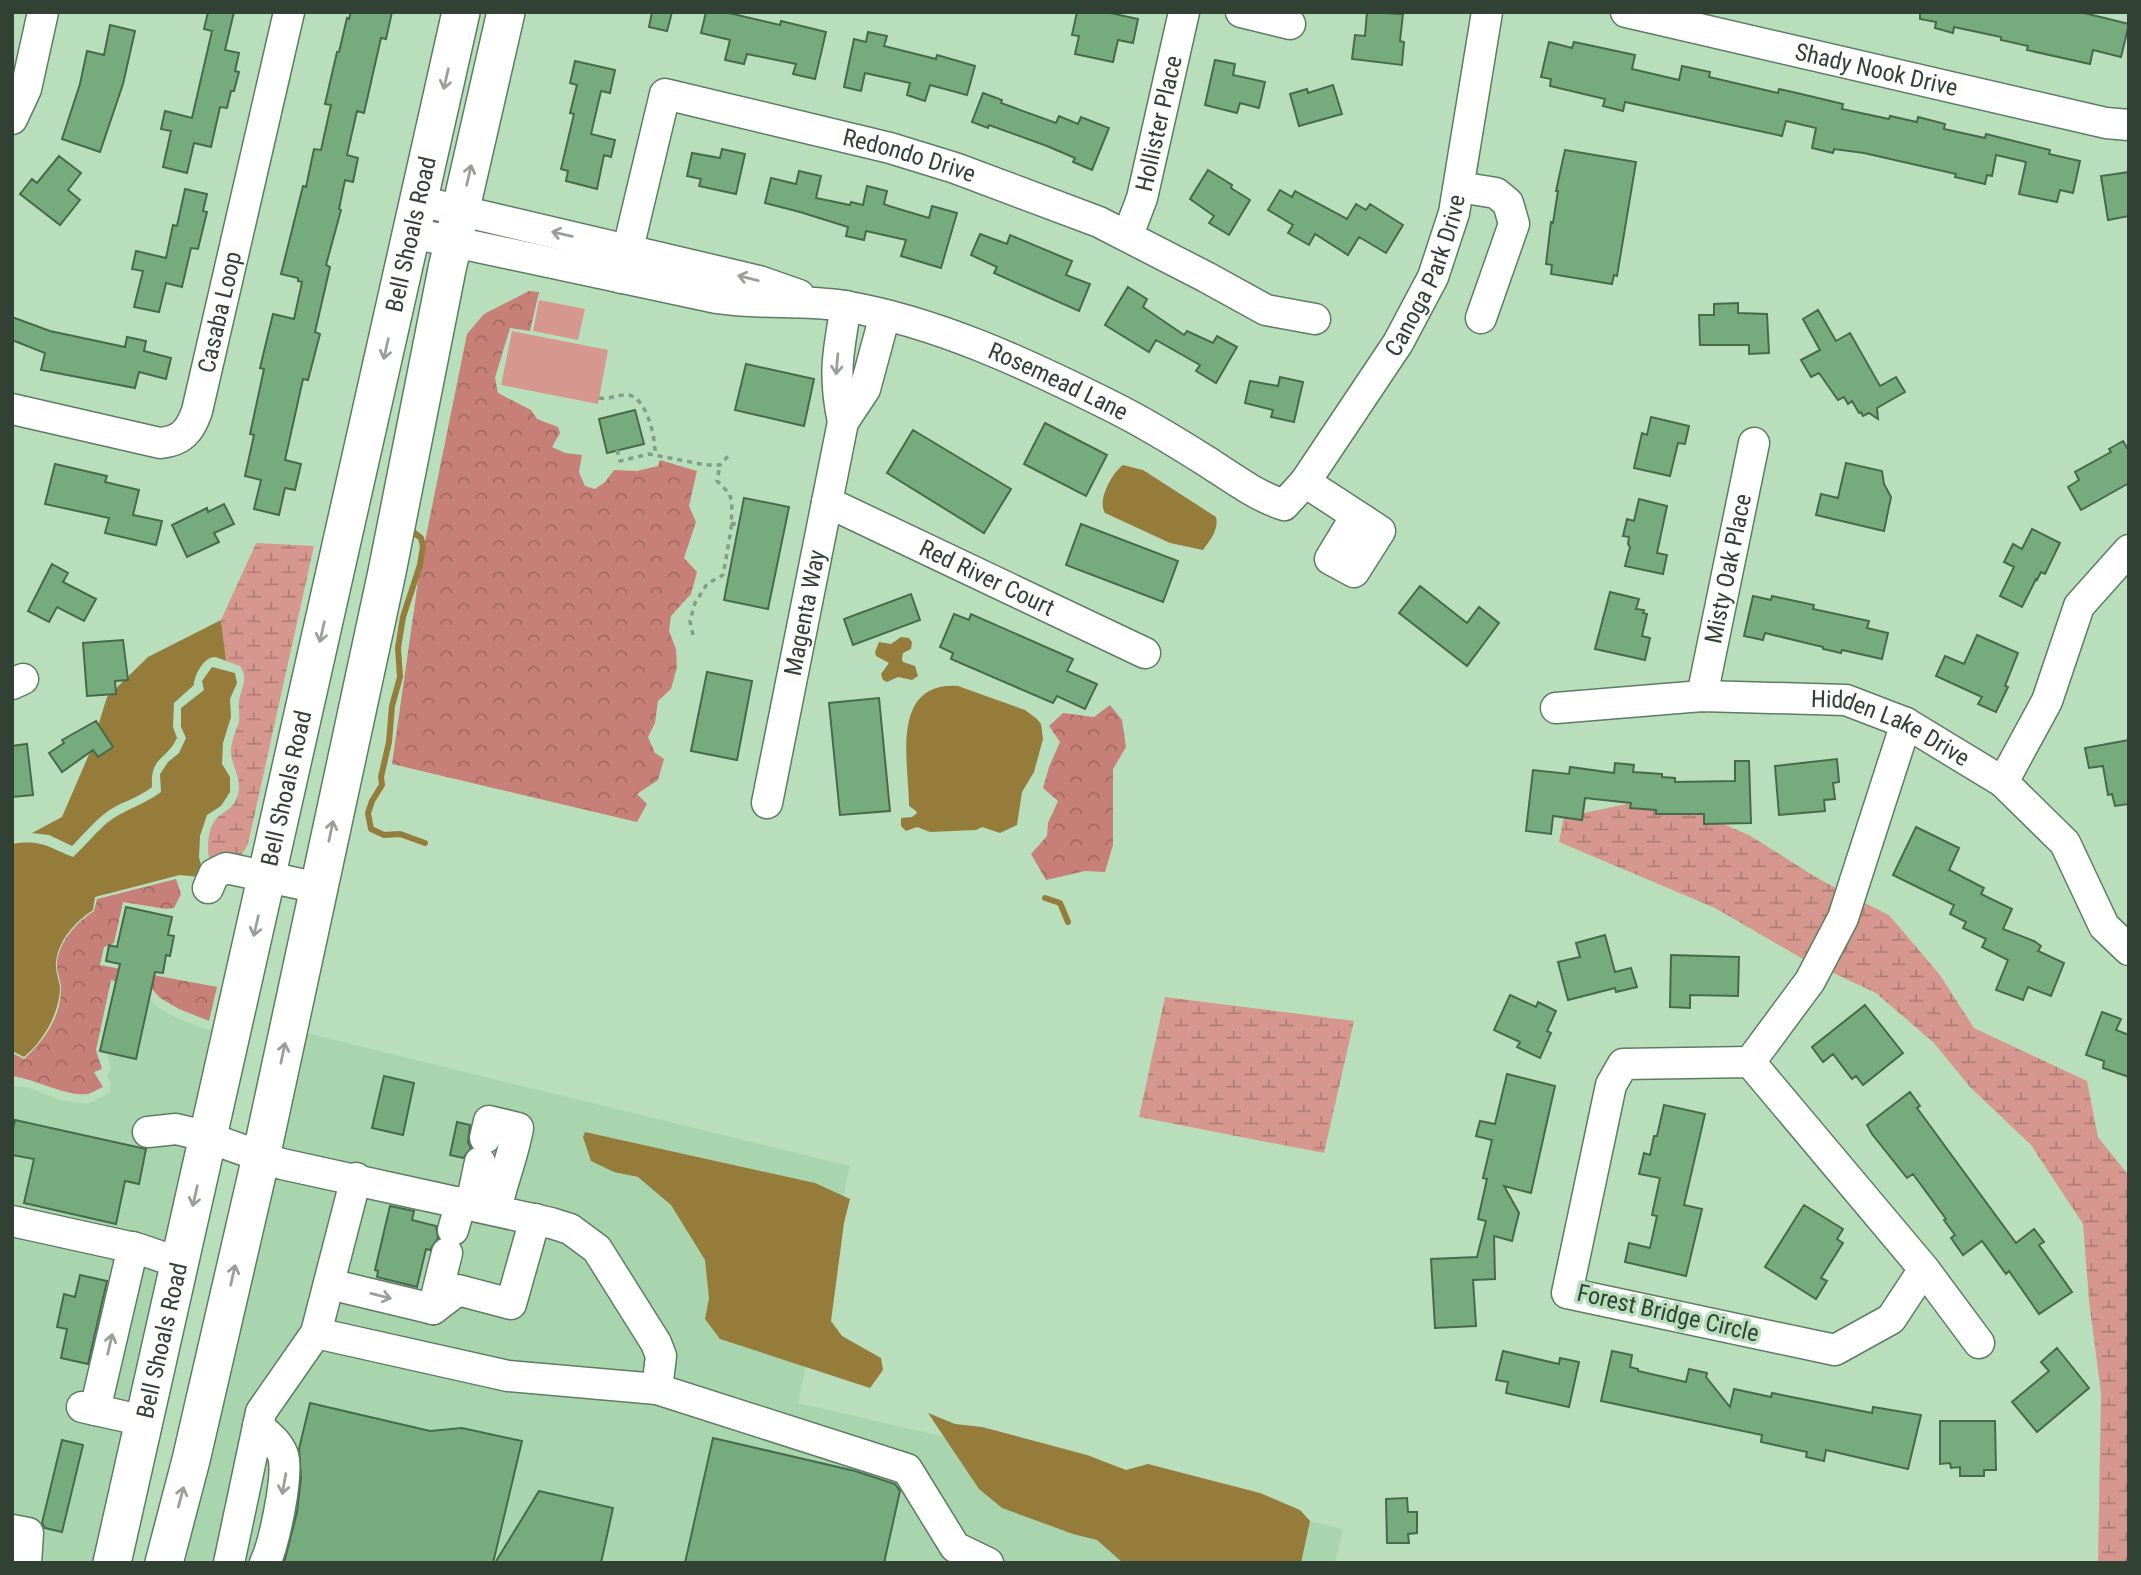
<svg xmlns="http://www.w3.org/2000/svg" width="2141" height="1575" viewBox="0 0 2141 1575" font-family="'Roboto Condensed',sans-serif">
	<style>
		.built { fill: #a9d5ae }
		.forest { fill: url(#forest-crowns) }
		.wetland { fill: url(#wetland-marsh) }
		.park { fill: #d6978f }
		.water { fill: #967c3b }
		.lines { fill: none; stroke-linecap: round; stroke-linejoin: round }
		.stream { stroke: #967c3b; stroke-width: 6 }
		.building { fill: #76ac7d; stroke: #486a4c; stroke-width: 2 }
		.minor-casing { stroke: #5c7e60; stroke-width: 33 }
		.major-casing { stroke: #5c7e60; stroke-width: 40 }
		.path { stroke: #829f85; stroke-width: 3.5; stroke-dasharray: 5 5; stroke-linecap: butt }
		.minor { stroke: #fff; stroke-width: 30 }
		.major { stroke: #fff; stroke-width: 37 }
		.oneway { stroke: #98a099 }
		.labels { text-anchor: middle; stroke-width: 7; stroke-linejoin: round; paint-order: stroke }
		.street-label { font-size: 24px; fill: #314133; stroke: #b8debc }
	</style>
	<defs>
		<pattern id="forest-crowns" width="20" height="18" patternUnits="userSpaceOnUse" patternTransform="scale(1.75)"><rect width="20" height="18" fill="#c78077"/><path d="M2 6a3 3 0 1 1 6 0M12 15a3 3 0 1 1 6 0" fill="none" stroke="#a26a62"/></pattern>
		<pattern id="wetland-marsh" width="20" height="14" patternUnits="userSpaceOnUse" patternTransform="scale(1.75)"><rect width="20" height="14" fill="#d6978f"/><path d="M1 5h8M5 5V1M11 12h8M15 12V8" fill="none" stroke="#ae7d75"/></pattern>
	</defs>
	<rect width="100%" height="100%" fill="#b8debc"/>
	<path class="built" d="M148,998L156,1006L175,1017L208,1030L214,1028L112,1563H12V1086L27,1087L60,1100L88,1104L106,1095L110,1091L111,1085L107,1076L111,1067L105,1048Z
		M306,1033L850,1166L798,1403L1343,1529L1335,1563H179Z"/>
	<path class="forest" d="M529,291L539,292L530,331L510,328L495,378L498,393L531,410L537,419L558,427L560,433L552,447L565,453L582,455L579,472L585,486L595,489L605,482L614,470L637,471L658,466L660,460L697,471L689,506L696,522L684,558L697,572L691,594L671,616L669,631L676,649L677,667L671,689L658,701L655,723L648,737L655,753L664,759L658,780L637,794L647,804L637,822L392,764L421,561L467,334L484,314Z
		M1110,705L1122,720L1126,747L1113,769V845L1105,872L1085,871L1046,880L1031,854L1047,836L1048,823L1058,801L1043,788L1049,767L1060,742L1049,726L1063,713L1094,717Z
		M176,879L181,894L174,908L166,909L123,902L114,943L104,947L100,965L217,987L209,1021L179,1009L160,998L153,990L111,980L96,1050L102,1069L94,1072L103,1087C98,1089 92,1093 88,1094C67,1097 35,1079 12,1076V1053L24,1059C44,1041 61,1017 61,989C61,980 56,971 57,962C60,940 77,922 94,911L97,899Z"/>
	<path class="wetland" d="M256,543L314,546L248,844L236,864L210,863C207,852 207,832 214,822C221,811 234,811 238,794C243,775 227,762 232,743C233,736 237,729 239,722C240,715 238,708 239,701C241,687 249,680 240,666L226,661L221,620Z
		M1627,804L1686,808L1749,835L1814,876L1841,891L1808,962L1715,908L1559,842L1564,817Z
		M1859,900L1889,915L1940,975L1974,1028L2087,1081L2098,1137L2129,1176V1563H2098L2101,1393L2089,1301L2083,1224L2031,1145L1970,1087L1934,1043L1876,993L1827,970Z
		M1165,997L1354,1021L1324,1153L1139,1117Z"/>
	<path class="park" d="M539,300L585,309L578,340L533,331Z
		M512,331L608,350L598,404L501,385Z"/>
	<path class="water" d="M1123,465L1143,470L1216,517C1219,530 1210,540 1203,550L1170,543L1105,513C1097,500 1112,473 1123,465Z
		M221,620L226,661C224,660 216,657 214,657C203,658 194,676 194,685L174,703L173,727L177,738C167,760 150,756 152,787C138,799 118,802 103,815C92,824 82,836 72,846L49,835L32,833L62,817L90,752L107,697L148,657Z
		M901,637L909,638L912,642L911,649L903,653L902,659L903,662L915,666L918,676L912,680L898,677L887,682L883,680L881,674L889,663L876,656L875,652L879,642L891,644Z
		M212,667L235,673L237,683L230,699L231,717L223,743L222,764L230,777V792L221,806L207,815L200,836L199,857L202,869L200,877L180,875L95,897L93,910C76,921 58,940 56,963C55,972 60,981 60,990C58,1016 43,1041 24,1057L12,1051V844C41,839 48,847 73,857C85,846 96,832 108,822C125,809 144,805 161,792L160,774L168,762L179,753L186,738L181,727V708L204,690L202,681Z
		M958,686L1025,710L1037,719L1041,724L1043,739L1034,772L1022,792L1017,825L1000,833L982,827L976,830L930,832L917,827L906,831L901,826V818L912,817L917,813L916,811L909,806C909,763 889,682 958,686Z
		M585,1132L815,1183L850,1199L844,1223L831,1321L842,1336L881,1358L883,1370L870,1388L720,1339L705,1319L709,1298L705,1260L671,1205L638,1177L614,1172L591,1161L583,1137Z
		M928,1413L955,1424L982,1427L1087,1455L1126,1470L1148,1464L1260,1493L1300,1510L1310,1521L1301,1563H1123L1097,1540L1073,1534L1002,1508L979,1489Z"/>
	<g class="lines">
		<path class="stream" d="M408,528L421,538L423,546L420,565L403,617L398,648L400,677L392,706L389,742L381,777L382,785L372,801L368,813L371,829L384,835L400,834L425,843
			M1045,898L1060,903L1068,922"/>
	</g>
	<path class="building" d="M208,12H234L225,50L239,53L235,71L239,72L234,91H231L227,108L220,107L211,147L194,143L187,173L163,167L171,131L161,129L165,111L192,118L212,31L204,29Z
		M351,12H392L386,39L381,38L364,113L357,111L347,155L358,158L353,182L345,180L339,209L341,210L326,265L330,267L315,332L320,334L308,380L303,379L285,460L301,464L295,490L285,488L279,515L254,509L261,480L245,476L254,435L250,434L264,369L260,368L273,314L294,319L302,282L298,281V278L281,274L303,186L306,187L314,149L321,150L331,105L325,104L337,52H339L347,18L349,19Z
		M652,12H672L667,31L649,27Z
		M706,12H725L780,25L781,21L826,32L815,79L793,74L796,64L747,54L744,64L725,60L730,40L701,33Z
		M1077,12H1106L1138,19L1133,43L1118,40L1113,62L1075,54L1079,36L1072,35Z
		M1367,12L1403,14L1400,41L1404,42L1402,65L1352,59L1355,35L1365,36Z
		M1920,12H2080L2129,24L2121,57L2093,50L2090,64L2027,50L2028,46L2001,40V37L1954,27L1953,33L1935,28L1936,22L1920,19Z
		M110,25L135,31L123,84L100,152L62,139L80,84L87,51L104,55Z
		M868,32L887,36L884,46L936,59L937,55L975,66L967,95L930,85L925,101L907,95L910,83L865,73L861,91L844,87L854,39L866,42Z
		M1549,42L1572,48L1574,42L1635,55L1632,69L1679,80L1682,66L1710,72L1709,77L1778,93L1779,89L1797,93L1843,104L1842,109L1889,119L1890,116L1917,122L1918,117L1945,124L1944,129L1985,138L1986,134L2050,150L2049,154L2080,161L2073,193L2060,190L2057,202L2019,194L2026,162L1996,155L1992,176L1987,175L1985,184L1955,177L1956,174L1864,153L1834,149L1833,153L1812,148L1816,128L1786,121L1782,136L1625,102L1623,111L1603,106L1605,99L1550,86L1551,79L1541,77Z
		M1215,60L1235,64L1233,75L1265,82L1259,108L1240,103L1237,113L1205,105Z
		M575,61L615,70L610,93L601,91L591,134L615,140L611,157L604,155L597,189L566,181L568,171L561,169L574,114L570,113L577,85L570,83Z
		M1333,85L1342,114L1299,126L1290,94L1307,89L1308,93Z
		M983,93L1002,100L1001,103L1056,123L1059,116L1078,124L1081,117L1109,128L1092,170L1073,162L1075,158L1047,146L989,125L988,128L972,122Z
		M722,149L745,154L736,194L699,186L701,179L687,176L692,153L720,158Z
		M1565,150L1636,162L1617,276L1614,275L1612,284L1551,274L1552,265L1546,264L1551,222L1553,223L1558,191H1556Z
		M59,156L81,173L68,190L80,200L60,225L20,194L32,179L37,183Z
		M1208,170L1232,185L1231,188L1250,200L1229,235L1209,223L1214,216L1190,199Z
		M799,171L821,176L816,198L850,205L851,202L863,205L867,186L887,191L884,204L889,206L929,218L932,206L957,213L941,268L901,256L906,240L866,231L864,240L846,236L848,227L800,212L765,203L771,178L796,184Z
		M2129,172V216L2108,220L2101,176Z
		M185,189L207,194L203,211L207,212L198,249L191,248L182,287L166,283L159,312L134,307L143,271L132,269L136,251L166,258L173,225L177,226Z
		M1280,190L1292,197L1295,191L1347,219L1356,204L1366,210L1370,204L1403,225L1386,253L1359,237L1348,255L1315,234L1309,245L1288,233L1293,225L1268,210Z
		M980,234L1007,244L1010,235L1072,261L1066,275L1090,284L1079,311L994,273L997,267L971,255Z
		M1128,287L1147,299L1143,307L1184,335L1187,331L1213,343L1217,336L1237,347L1216,383L1196,371L1200,365L1156,340L1149,352L1105,325Z
		M1738,303V313L1767,314L1769,353L1749,354V345H1700L1699,315H1714V304Z
		M1818,310L1836,341L1850,333L1880,386L1896,377L1905,392L1877,408L1878,419L1869,413L1863,416L1861,412L1859,413L1852,401L1848,404L1844,397L1838,400L1819,373L1811,377L1801,360L1820,350L1803,319Z
		M12,317L50,331L125,347L127,337L146,341L144,351L171,358L166,379L139,372L135,388L41,370L45,353L12,340Z
		M746,364L814,379L804,426L735,410Z
		M1280,377L1303,382L1294,422L1271,417L1273,410L1245,403L1250,381L1278,386Z
		M635,410L644,444L607,453L599,419Z
		M1651,417L1689,426L1685,444L1678,443L1670,476L1634,468L1642,433L1647,435Z
		M1045,423L1107,455L1086,496L1024,464Z
		M913,430L1011,489L984,533L887,473Z
		M2123,441L2129,451V483L2081,510L2068,487L2079,480L2075,472L2111,452L2109,449Z
		M1846,463L1882,471L1884,484L1891,497L1884,531L1816,515L1821,494L1838,498Z
		M55,464L107,476L105,482L139,490L133,515L162,521L156,545L105,533L109,518L45,504Z
		M744,498L789,507L768,609L724,600Z
		M1639,499L1667,506L1657,553L1667,555L1663,574L1625,566L1630,547L1628,544L1629,537L1623,536L1627,519L1634,521Z
		M224,504L234,524L214,533L219,542L187,557L172,525L207,508L208,512Z
		M1081,524L1178,561L1163,602L1066,565Z
		M2032,529L2060,543L2045,574L2041,572L2037,580L2036,579L2022,607L2000,596L2014,567L2004,562L2013,544L2022,549Z
		M52,564L68,573L63,582L96,599L84,621L57,607L49,622L28,611Z
		M1420,586L1467,623L1479,607L1499,623L1467,666L1399,613Z
		M1610,592L1639,599L1636,609L1644,610L1643,613L1647,614L1642,636L1650,638L1645,660L1595,649Z
		M911,594L920,620L853,645L844,619Z
		M1753,596L1771,600L1772,596L1814,605L1813,609L1869,621L1867,628L1888,633L1882,659L1842,650L1841,653L1823,649V647L1765,633L1763,640L1744,636Z
		M954,614L969,620L971,614L1073,659L1067,671L1097,684L1085,709L1057,696L1053,703L951,659L953,653L940,647Z
		M1977,635L2018,653L2005,686L2008,687L1996,712L1978,704L1982,697L1936,676L1945,656L1964,664Z
		M123,640L128,680L115,681L116,694L87,696L83,643Z
		M707,672L752,681L737,760L691,751Z
		M879,698L890,811L840,815L829,703Z
		M96,721L113,747L98,757L93,750L62,772L49,753L64,743L62,740Z
		M2129,740V804L2115,806L2112,794L2108,795L2103,766L2089,768L2085,748Z
		M27,744L33,795L12,797V746Z
		M1837,759L1839,782L1833,783L1835,799L1824,800L1825,811L1779,815L1775,766Z
		M1735,761H1749L1751,823L1704,824V814H1656V810L1630,808L1631,803L1585,798L1582,820L1553,816L1551,834L1526,831L1533,770L1569,774L1570,767L1614,773L1615,763L1634,765L1633,772L1662,774V777L1675,778V782L1735,781Z
		M1916,827L1959,848L1949,870L1984,888L1981,894L2012,909L2003,929L2034,941L2041,946L2038,951L2064,963L2051,996L2028,987L2023,1000L1996,990L2008,960L1982,947L1986,939L1963,928L1966,922L1950,914L1954,905L1893,875Z
		M126,907L172,917L168,935L174,936L170,956L166,955L163,973L155,972L136,1059L100,1051L120,964L106,961L109,945L117,947Z
		M1605,935L1615,972L1631,968L1637,987L1616,992L1615,988L1568,1000L1558,962L1580,957L1576,943Z
		M1671,955L1739,957L1738,996L1690,995V1008L1670,1007Z
		M1510,995L1536,1007L1538,1002L1556,1011L1547,1031L1551,1033L1540,1058L1517,1047L1520,1042L1494,1030Z
		M1865,1005L1903,1053L1863,1085L1856,1076L1852,1079L1833,1054L1823,1062L1812,1047Z
		M2102,1012L2121,1019L2116,1030L2129,1035V1077L2103,1068L2104,1061L2086,1055Z
		M1507,1074L1555,1086L1531,1193L1504,1186L1519,1213L1512,1241L1494,1236L1495,1279L1473,1280L1476,1326L1435,1328L1431,1259L1477,1257L1486,1221L1478,1219L1487,1179L1483,1178L1492,1140L1476,1136L1480,1121L1495,1124Z
		M384,1076L414,1083L403,1135L372,1128Z
		M1910,1092L1920,1106L1917,1108L2016,1243L2034,1229L2044,1242L2039,1245L2072,1292L2039,1314L2009,1271L2006,1274L1982,1241L1963,1255L1951,1238L1955,1235L1944,1220L1946,1219L1913,1174L1907,1178L1872,1134L1867,1125Z
		M1664,1105L1705,1114L1684,1205L1702,1209L1686,1276L1625,1262L1629,1243L1650,1248L1657,1216L1652,1215L1660,1178L1639,1174L1644,1153L1650,1155L1654,1136H1657Z
		M15,1120L146,1149L139,1184L125,1181L116,1224L24,1203L34,1159L12,1155V1133Z
		M457,1122L470,1125L468,1142L471,1148L463,1158L450,1155Z
		M1804,1205L1843,1229L1837,1239L1843,1243L1821,1278L1827,1281L1816,1299L1765,1267Z
		M390,1206L414,1211L412,1220L436,1226L438,1238L430,1250L426,1249L417,1287L377,1277L378,1271L375,1270Z
		M80,1275L107,1281L88,1364L61,1358L67,1329L57,1327L64,1294L75,1297Z
		M2057,1348L2089,1388L2037,1432L2012,1402L2049,1371L2041,1362Z
		M1503,1351L1559,1364L1560,1358L1579,1362L1569,1407L1506,1393L1508,1382L1496,1380Z
		M1612,1351L1632,1355L1630,1367L1638,1369V1371L1686,1382L1689,1369L1707,1373L1706,1377L1730,1407L1734,1389L1771,1397L1772,1393L1872,1413L1873,1407L1921,1415L1908,1469L1826,1450L1824,1461L1806,1457L1807,1452L1761,1442L1762,1435L1601,1401Z
		M310,1403L430,1431L462,1428L522,1441L493,1563H284L297,1512L301,1478L299,1449Z
		M1940,1421H1995L1996,1470H1984V1476H1960V1467L1951,1468L1950,1463L1940,1464Z
		M713,1438L855,1471L895,1484L900,1491L884,1563H685Z
		M62,1440L83,1445L62,1532L45,1528L42,1523Z
		M539,1491L613,1508L601,1563H495Z
		M1407,1498L1408,1512H1417V1533L1408,1534L1409,1543H1387L1386,1499Z"/>
	<g class="lines">
		<defs>
			<g id="minor">
				<path d="M1241,12L1290,24"/>
				<path id="s1" d="M1626,12L2106,123L2129,125"/>
				<path d="M12,119L26,89L43,12"/>
				<path d="M1459,187L1496,193L1508,203L1514,224L1481,318"/>
				<path d="M419,201L759,281L799,295"/>
				<path id="s2" d="M412,233L717,298C760,305 802,299 844,306C938,322 1029,365 1113,407C1145,423 1176,442 1206,461C1231,477 1256,496 1284,505L1305,482L1398,343L1433,277L1454,213L1487,12"/>
				<path id="s3" d="M1128,235L1142,198L1184,12"/>
				<path id="s4" d="M621,278L665,94L890,148L955,168L1099,222L1206,277L1266,310L1315,319"/>
				<path id="s5" d="M12,409L160,443C182,441 190,431 197,411L289,12"/>
				<path d="M843,422L865,389L885,315"/>
				<path d="M1305,482L1380,531L1354,572L1330,559L1356,516"/>
				<path id="s6" d="M827,502L1145,653"/>
				<path d="M12,684L23,679"/>
				<path id="s7" d="M1702,696L1754,443"/>
				<path id="s8" d="M1556,708L1702,696L1846,700L1906,723L2003,782L2065,843L2104,926L2129,950"/>
				<path d="M2003,782L2047,701L2079,606L2129,550"/>
				<path id="s9" d="M767,803L843,422C833,375 838,352 846,306"/>
				<path d="M208,888L214,874L226,868L319,888"/>
				<path d="M1750,1062L1810,981L1843,918L1906,723"/>
				<path d="M148,1132L176,1129L201,1135L282,1164L551,1223L570,1229L597,1249L656,1343L661,1356L657,1389"/>
				<path d="M485,1138L489,1121L518,1128C513,1156 502,1182 496,1210"/>
				<path d="M471,1204L480,1162"/>
				<path d="M12,1221L139,1249L180,1263"/>
				<path d="M453,1230L461,1202"/>
				<path d="M1924,1269L1891,1319L1835,1350L1567,1293L1611,1085L1623,1064L1750,1062L1924,1269L1979,1343"/>
				<path d="M329,1284L433,1309"/>
				<path d="M433,1309L458,1290L511,1304L535,1219"/>
				<path d="M433,1309L447,1253"/>
				<path d="M316,1333L356,1178"/>
				<path d="M82,1407L145,1421"/>
				<path d="M95,1410L133,1247"/>
				<path d="M258,1426C268,1435 278,1442 283,1455C289,1475 274,1544 265,1563"/>
				<path d="M12,1530L28,1533L26,1563"/>
				<path d="M229,1563L261,1412L316,1333L508,1376L657,1389L907,1469L955,1547L988,1563"/>
			</g>
			<g id="major">
				<path id="s10" d="M112,1563L461,12"/>
				<path d="M164,1563L191,1460L261,1157L387,572L447,269L506,12"/>
			</g>
		</defs>
		<use href="#minor" class="minor-casing"/>
		<use href="#major" class="major-casing"/>
		<path class="path" d="M599,398C609,400 618,394 628,395C647,397 656,439 655,455
			M617,450L620,461L649,454L706,465H720L731,453
			M731,523L739,525
			M693,635L690,621L695,603L707,584L723,575L731,530L732,502L729,493L717,481L720,465"/>
		<use href="#minor" class="minor"/>
		<use href="#major" class="major"/>
	</g>
	<defs><path id="oneway-shaft" d="M-6 0H5M1.5-3L5.5 0L1.5 3" fill="none" stroke-width="1.6" stroke-linecap="round" stroke-linejoin="round" transform="scale(1.75)"/></defs>
	<g class="oneway">
		<use href="#oneway-shaft" transform="translate(446 79) rotate(103)"/>
		<use href="#oneway-shaft" transform="translate(469 175) rotate(-77)"/>
		<use href="#oneway-shaft" transform="translate(562 234) rotate(-167)"/>
		<use href="#oneway-shaft" transform="translate(748 278) rotate(-166)"/>
		<use href="#oneway-shaft" transform="translate(386 349) rotate(103)"/>
		<use href="#oneway-shaft" transform="translate(837 364) rotate(95)"/>
		<use href="#oneway-shaft" transform="translate(322 632) rotate(103)"/>
		<use href="#oneway-shaft" transform="translate(331 831) rotate(-78)"/>
		<use href="#oneway-shaft" transform="translate(256 926) rotate(103)"/>
		<use href="#oneway-shaft" transform="translate(283 1053) rotate(-78)"/>
		<use href="#oneway-shaft" transform="translate(195 1196) rotate(103)"/>
		<use href="#oneway-shaft" transform="translate(233 1275) rotate(-77)"/>
		<use href="#oneway-shaft" transform="translate(381 1296) rotate(14)"/>
		<use href="#oneway-shaft" transform="translate(110 1344) rotate(-77)"/>
		<use href="#oneway-shaft" transform="translate(284 1484) rotate(100)"/>
		<use href="#oneway-shaft" transform="translate(181 1497) rotate(-75)"/>
	</g>
	<g class="labels">
		<g class="street-label">
			<text dy="8" stroke="none"><textPath href="#s1" startOffset="257">Shady Nook Drive</textPath></text>
			<text dy="8" stroke="none"><textPath href="#s3" startOffset="116">Hollister Place</textPath></text>
			<text dy="8" stroke="none"><textPath href="#s4" startOffset="441">Redondo Drive</textPath></text>
			<text dy="8" stroke="none"><textPath href="#s10" startOffset="1362">Bell Shoals Road</textPath></text>
			<text dy="8" stroke="none"><textPath href="#s2" startOffset="1197">Canoga Park Drive</textPath></text>
			<text dy="8" stroke="none"><textPath href="#s5" startOffset="306">Casaba Loop</textPath></text>
			<text dy="8" stroke="none"><textPath href="#s2" startOffset="667">Rosemead Lane</textPath></text>
			<text dy="8" stroke="none"><textPath href="#s7" startOffset="130">Misty Oak Place</textPath></text>
			<text dy="8" stroke="none"><textPath href="#s6" startOffset="177">Red River Court</textPath></text>
			<text dy="8" stroke="none"><textPath href="#s9" startOffset="194">Magenta Way</textPath></text>
			<text dy="8" stroke="none"><textPath href="#s8" startOffset="341">Hidden Lake Drive</textPath></text>
			<text dy="8" stroke="none"><textPath href="#s10" startOffset="794">Bell Shoals Road</textPath></text>
			<text transform="translate(1668 1313) rotate(13)" y="8">Forest Bridge Circle</text>
			<text dy="8" stroke="none"><textPath href="#s10" startOffset="228">Bell Shoals Road</textPath></text>
		</g>
	</g>
	<rect width="2141" height="1575" fill="none" stroke="#314133" stroke-width="28"/>
</svg>
